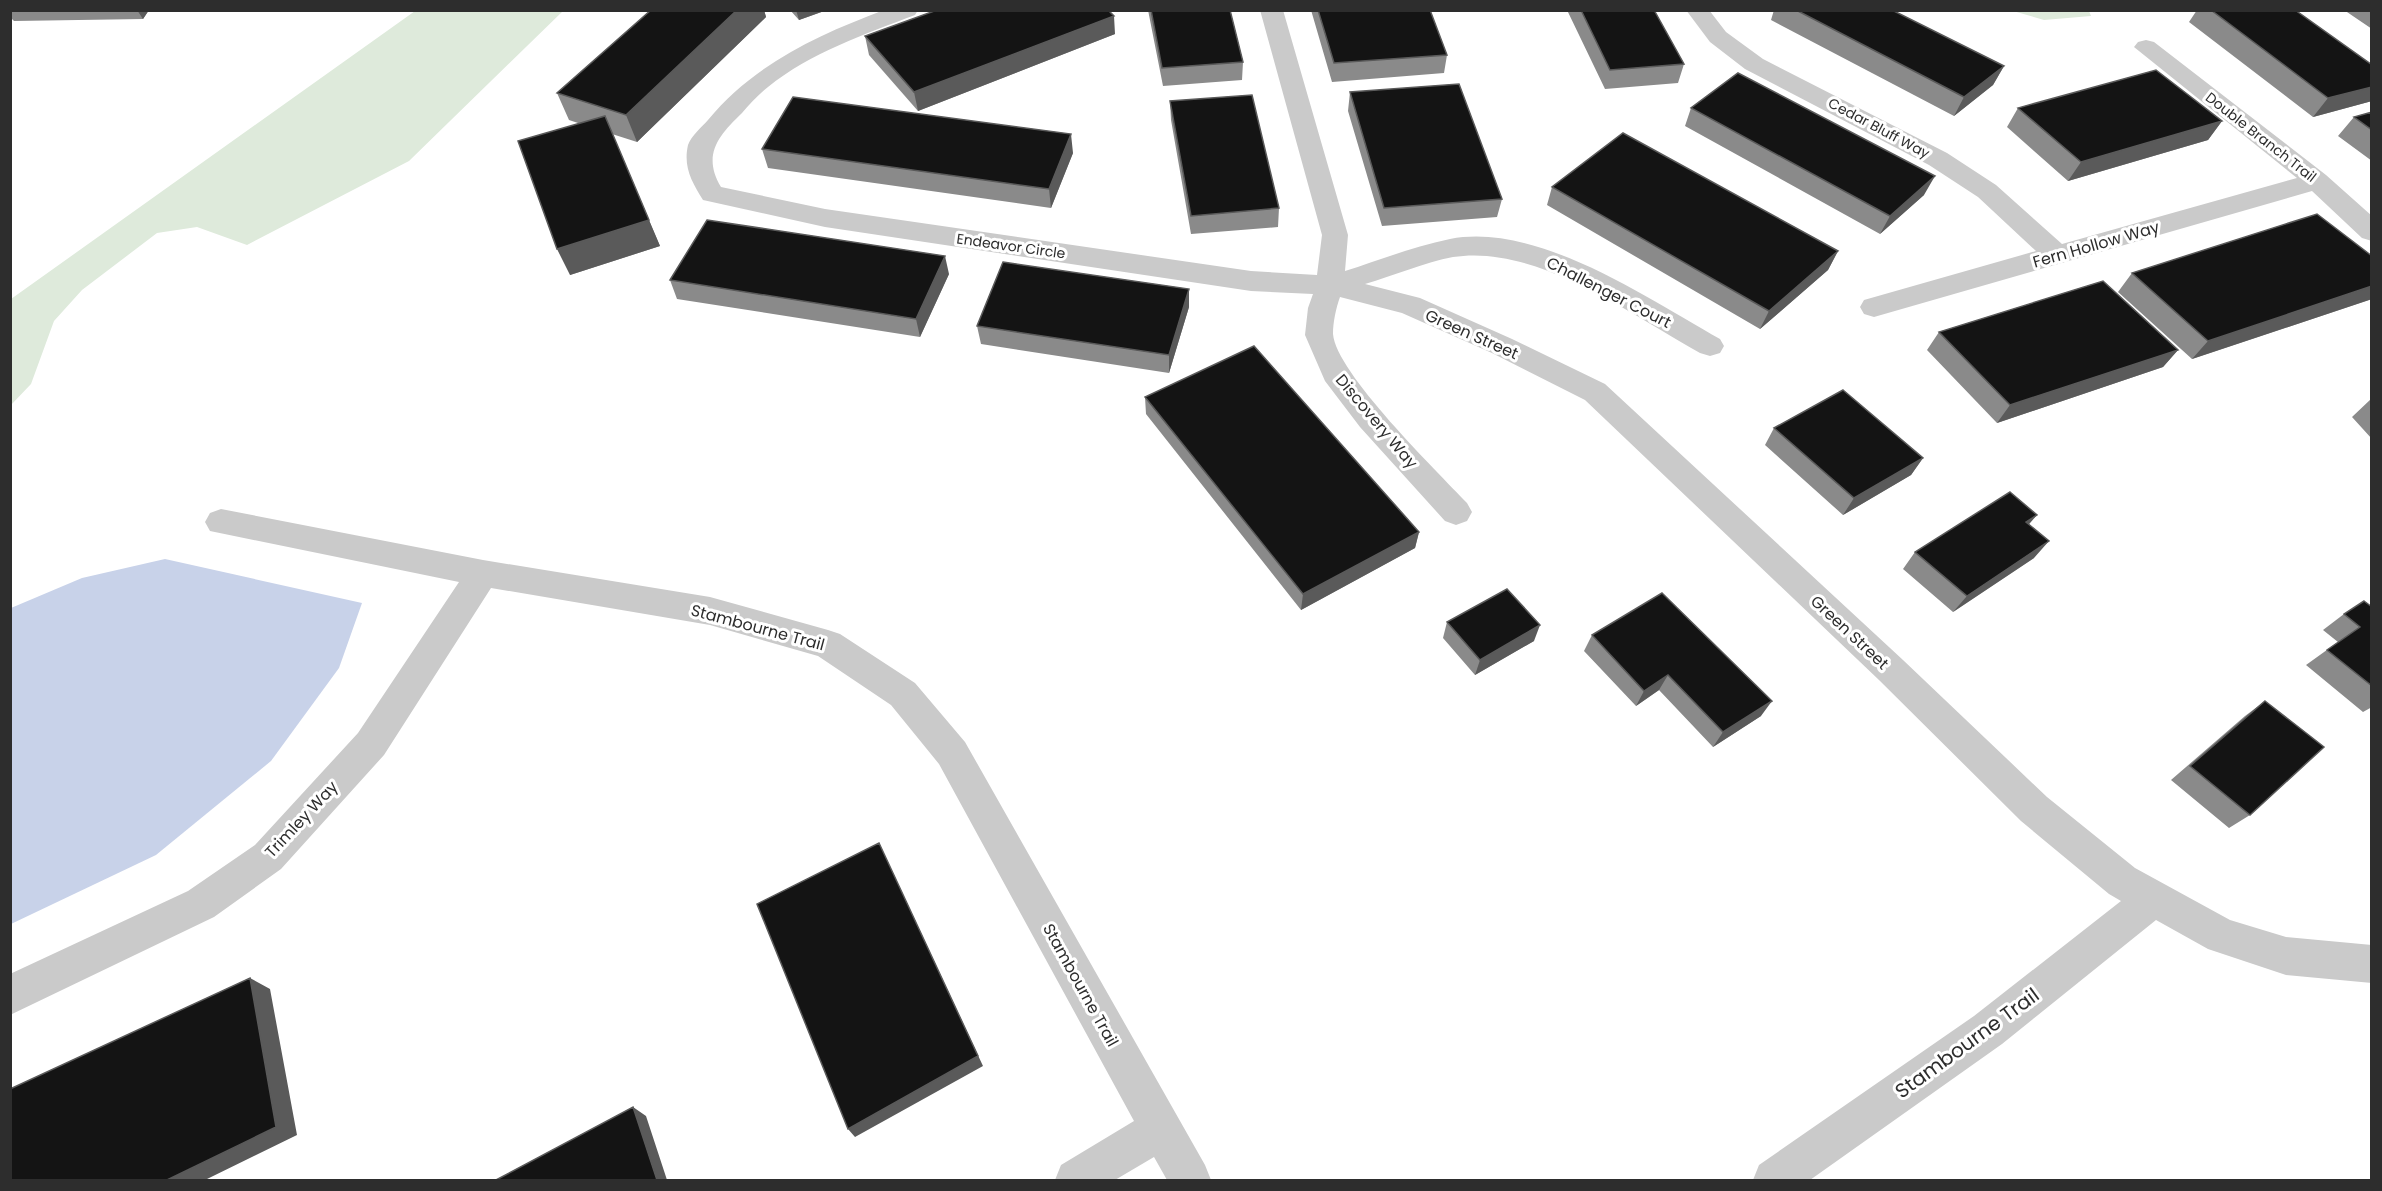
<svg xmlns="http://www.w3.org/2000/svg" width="2382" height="1191" viewBox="0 0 2382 1191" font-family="Poppins,sans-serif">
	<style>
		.green { fill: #deeadb }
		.water { fill: #c8d2e9 }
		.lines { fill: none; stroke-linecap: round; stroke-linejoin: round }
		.minor { fill: #cacaca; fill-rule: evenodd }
		.wall { fill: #8a8a8a }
		.shaded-wall { fill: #5a5a5a }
		.building { fill: #141414; stroke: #5a5a5a; stroke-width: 1.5 }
		.labels { text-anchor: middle; stroke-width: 6; stroke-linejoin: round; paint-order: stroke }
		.far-street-label { font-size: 14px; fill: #2d2d2d; stroke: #fff }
		.street-label { font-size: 16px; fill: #2d2d2d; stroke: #fff }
		.near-street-label { font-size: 20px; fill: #2d2d2d; stroke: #fff }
	</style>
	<rect width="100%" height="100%" fill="#fff"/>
	<path class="green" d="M415,11H563L409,161L247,245L197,227L157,233L82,290L54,321L31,384L11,405V299Z
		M2013,11H2089L2091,16L2044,20Z"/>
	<path class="water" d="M165,559L362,603L339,668L271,761L156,855L11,924V608L82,578Z"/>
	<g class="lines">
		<path class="minor" d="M884,10H918L915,15C865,34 810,53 768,87C758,95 750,104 742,113C718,136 702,155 721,187L825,209L1251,271L1317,275L1322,235L1260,10H1283L1348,235L1345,271C1380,260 1415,246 1450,239C1537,222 1647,298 1720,339L1724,346L1720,353L1710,356L1700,353C1630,314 1536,244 1453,257C1425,262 1393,276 1365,284L1420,298L1512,339L1605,384L1903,660L2047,797L2135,868L2230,920L2286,937L2372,945V983L2286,975L2208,949L2156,920L2002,1044L1810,1180H1753L1759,1165L1974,1016L2121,901L2109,894L2021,821L1879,680L1585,400L1492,353L1402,313L1340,297C1336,308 1333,322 1333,334C1336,373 1437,471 1467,503L1472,512L1467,521L1456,525L1445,521L1360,427L1325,381L1305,335L1308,308L1313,294L1251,291L825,227L703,200C692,182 683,167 688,145C691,136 702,127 708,120C754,64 818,35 884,10Z
			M1686,10H1709L1726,32L1763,59L1947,153L1996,185L2062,244L2297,178L2134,47L2138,42L2146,40L2154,42L2326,175L2372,216V241L2362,238L2312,191L1874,317L1864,314L1860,307L1864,300L2036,251L1978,197L1929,165L1745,69L1710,42Z
			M221,509L483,560L710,597L828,630L840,634L915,683L965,742L1205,1165L1211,1180H1167L1154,1157L1115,1180H1055L1061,1165L1134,1121L939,764L891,705L818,656L710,625L491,588L384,755L281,869L214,917L10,1015V974L188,891L255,845L358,733L459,582L210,531L205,522L210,513Z"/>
	</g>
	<path class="wall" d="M10,10H149L143,19L14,21L10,17Z
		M651,10H764L766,17L637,142L612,134L660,246L570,275L578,123L569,120L557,93Z
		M790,10H827L799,20Z
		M1148,10H1230L1243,62L1242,80L1163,86Z
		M1311,10H1430L1447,55L1444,73L1332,82Z
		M1567,10H1654L1684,64L1678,83L1605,89Z
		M1774,10H1892L2004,66L1993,85L1954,116L1771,20Z
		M2197,10H2295L2372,65V101L2313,117L2189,22Z
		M2344,10H2372V29Z
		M1115,34L918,111L869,55L865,36Z
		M1350,92L1502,199L1497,217L1382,226L1348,111Z
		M1170,101L1279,208L1278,227L1191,234L1171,120Z
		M1691,108L1924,195L1880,234L1685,126Z
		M2018,108L2222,121L2208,140L2068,181L2007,127Z
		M2372,112V161L2338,136L2354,117Z
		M762,149L1073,153L1051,208L768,168Z
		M1552,187L1838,251L1828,270L1760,329L1547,205Z
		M2372,256V299L2192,359L2118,292L2132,273Z
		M949,274L920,337L677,299L670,280Z
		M1189,289V307L1169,373L981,344L977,326Z
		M1939,332L2178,350L2163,367L1997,423L1927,350Z
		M1145,397L1419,532L1415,548L1301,610L1146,414Z
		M2371,399H2372V439L2352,417Z
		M1774,428L1923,458L1911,475L1843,515L1765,445Z
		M1915,552L2034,558L1953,612L1903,569Z
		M2372,607V707L2363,712L2306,665L2338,642L2323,630L2344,614Z
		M1447,622L1534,641L1475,675L1443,638Z
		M1592,635L1761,716L1713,747L1659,690L1636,706L1584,651Z
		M2265,701L2250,815L2229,828L2171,780L2245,716Z"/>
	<path class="shaded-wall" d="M137,10H149L143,19Z
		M737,10H764L766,17L637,142L626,115Z
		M796,10H827L799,20Z
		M1114,16L1115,34L918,111L914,92Z
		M2004,66L1993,85L1954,116L1964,97Z
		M2372,87V101L2313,117L2328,98Z
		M605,116L660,246L570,275L557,249Z
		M2222,121L2208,140L2068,181L2081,162Z
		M1071,134L1073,153L1051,208L1049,189Z
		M1935,176L1924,195L1880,234L1890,216Z
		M1838,251L1828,270L1760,329L1769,311Z
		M945,256L949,274L920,337L916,319Z
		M2372,286V299L2192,359L2208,341Z
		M1189,289V307L1169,373V355Z
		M2178,350L2163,367L1997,423L2010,405Z
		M1923,458L1911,475L1843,515L1854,498Z
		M2037,515L2023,531L2026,522Z
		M1419,532L1415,548L1301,610L1303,594Z
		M2049,541L2034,558L1953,612L1967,596Z
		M1540,625L1534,641L1475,675L1480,660Z
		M1668,675L1659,690L1636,706L1644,691Z
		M1772,701L1761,716L1713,747L1723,732Z
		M879,843L983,1066L855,1137L848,1129Z
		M250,978L270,989L297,1135L205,1180H167Z
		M633,1107L646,1116L667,1180H657Z"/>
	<path class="building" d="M651,10H737L626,115L557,93Z
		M937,10H1108L1114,16L914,92L865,36Z
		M1151,10H1230L1243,62L1162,68Z
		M1318,10H1430L1447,55L1334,63Z
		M1581,10H1654L1684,64L1610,70Z
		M1796,10H1892L2004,66L1964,97Z
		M2211,10H2295L2372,65V87L2328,98Z
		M2156,70L2222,121L2081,162L2018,108Z
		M1738,73L1935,176L1890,216L1691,108Z
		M1459,84L1502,199L1384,208L1350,92Z
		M1252,95L1279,208L1191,216L1170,101Z
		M793,97L1071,134L1049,189L762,149Z
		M2372,112V130L2354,117Z
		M605,116L649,220L557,249L518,141Z
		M1623,133L1838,251L1769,311L1552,187Z
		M2317,214L2372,256V286L2208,341L2132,273Z
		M707,220L945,256L916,319L670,280Z
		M1003,262L1189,289L1169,355L977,326Z
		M2103,281L2178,350L2010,405L1939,332Z
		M1254,346L1419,532L1303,594L1145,397Z
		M1843,390L1923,458L1854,498L1774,428Z
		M2010,492L2037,515L2026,522L2049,541L1967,596L1915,552Z
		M1507,589L1540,625L1480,660L1447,622Z
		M1662,593L1772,701L1723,732L1668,675L1644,691L1592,635Z
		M2364,601L2372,607V686L2327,650L2360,627L2344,614Z
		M2265,701L2324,747L2250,815L2190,766Z
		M879,843L978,1056L848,1129L757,904Z
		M250,978L276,1127L167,1180H10V1089Z
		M633,1107L657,1180H496Z"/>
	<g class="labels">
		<g class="far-street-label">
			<text transform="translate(1879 128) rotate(28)" y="5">Cedar Bluff Way</text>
			<text transform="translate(2261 137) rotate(38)" y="5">Double Branch Trail</text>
			<text transform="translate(1011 246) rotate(8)" y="5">Endeavor Circle</text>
		</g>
		<g class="street-label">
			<text transform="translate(2096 244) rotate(-16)" y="6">Fern Hollow Way</text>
			<text transform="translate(1609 292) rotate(27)" y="6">Challenger Court</text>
			<text transform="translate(1472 334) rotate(24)" y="6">Green Street</text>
			<text transform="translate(1377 421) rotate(50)" y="6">Discovery Way</text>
			<text transform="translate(758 627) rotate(15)" y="6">Stambourne Trail</text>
			<text transform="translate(1850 632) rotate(43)" y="6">Green Street</text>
			<text transform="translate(301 819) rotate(-47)" y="6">Trimley Way</text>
			<text transform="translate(1081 985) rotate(61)" y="6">Stambourne Trail</text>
		</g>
		<g class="near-street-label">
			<text transform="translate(1967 1043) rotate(-36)" y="7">Stambourne Trail</text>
		</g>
	</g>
	<rect width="2382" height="1191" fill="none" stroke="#2d2d2d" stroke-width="24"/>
</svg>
